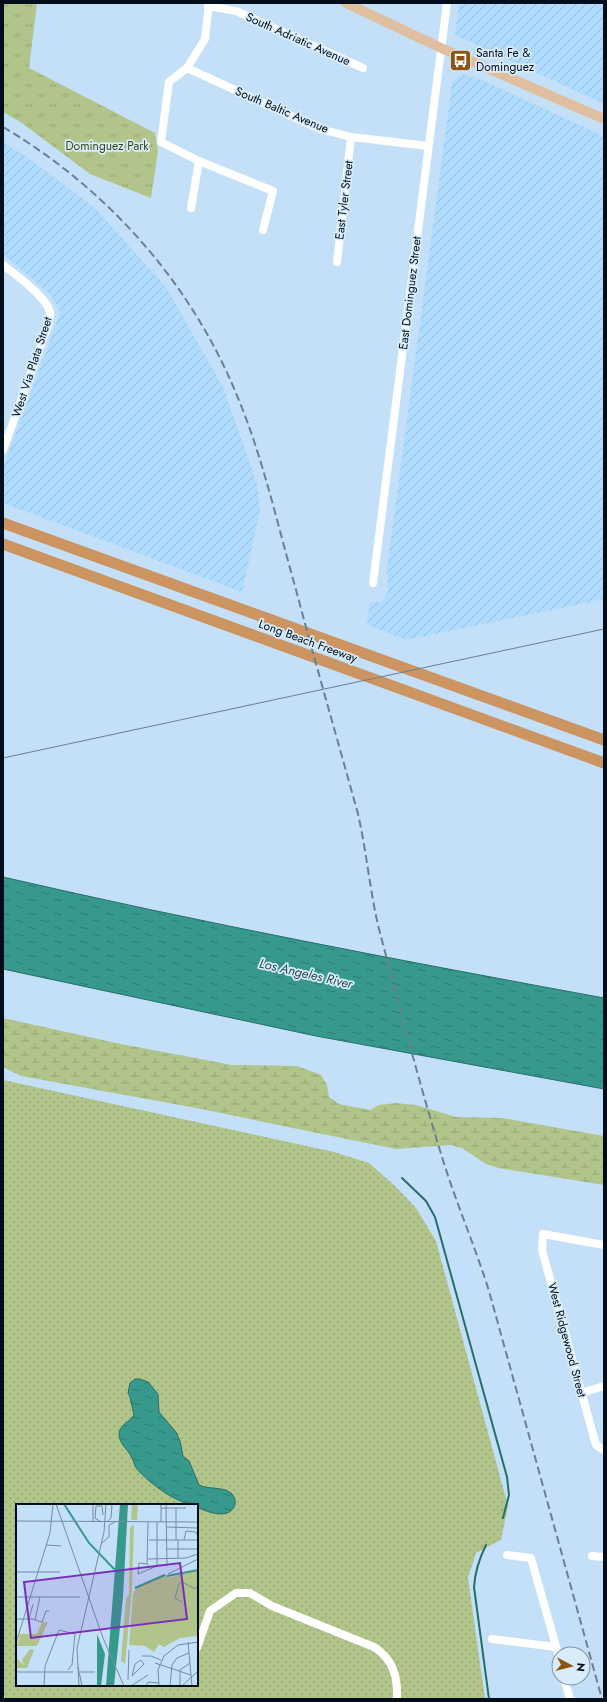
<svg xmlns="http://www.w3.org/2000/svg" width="607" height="1702" viewBox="0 0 607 1702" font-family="Jost,sans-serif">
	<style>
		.industrial { fill: url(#industrial-furrows) }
		.grass { fill: url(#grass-dots); fill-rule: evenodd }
		.wetland { fill: url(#wetland-marsh) }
		.park { fill: url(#park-tufts) }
		.garden { fill: #b1c489 }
		.water { fill: url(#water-ripples); stroke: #266f69 }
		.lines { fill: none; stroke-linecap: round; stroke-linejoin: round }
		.stream { stroke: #266f69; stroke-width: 2 }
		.minor { stroke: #fff; stroke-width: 8 }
		.major { stroke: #e0bfa0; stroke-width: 10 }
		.highway { stroke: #cc9460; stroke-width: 11 }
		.tram { stroke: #6a8093; stroke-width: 1 }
		.rail { stroke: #6a8093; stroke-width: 2; stroke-dasharray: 8 4; stroke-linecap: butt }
		.labels { text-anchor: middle; stroke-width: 3.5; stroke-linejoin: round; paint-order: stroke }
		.street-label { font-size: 12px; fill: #000e1b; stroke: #d9ecfc }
		.poi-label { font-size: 12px; fill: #000e1b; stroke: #d9ecfc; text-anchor: start }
		.park-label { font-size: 12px; fill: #394615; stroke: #d9ecfc }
		.water-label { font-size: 13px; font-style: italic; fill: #214c46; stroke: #d9ecfc }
		.inset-river { fill: none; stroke: #36998b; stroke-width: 2 }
		.inset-road { fill: none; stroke: #758ca0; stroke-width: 1 }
		.view { fill: #7b2cbf; fill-opacity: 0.15; stroke: #7b2cbf; stroke-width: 2 }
		.inset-edge { fill: none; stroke: #000e1b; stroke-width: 2 }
	</style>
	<defs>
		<pattern id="industrial-furrows" width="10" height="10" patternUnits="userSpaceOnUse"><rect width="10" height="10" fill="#afdbff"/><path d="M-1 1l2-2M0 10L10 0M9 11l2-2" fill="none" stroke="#95bbda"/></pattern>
		<pattern id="grass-dots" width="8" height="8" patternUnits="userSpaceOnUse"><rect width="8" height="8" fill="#b1c489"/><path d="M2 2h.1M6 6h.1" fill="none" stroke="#96a776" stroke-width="1.8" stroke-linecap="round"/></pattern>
		<pattern id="wetland-marsh" width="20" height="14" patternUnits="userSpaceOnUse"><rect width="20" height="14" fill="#b1c489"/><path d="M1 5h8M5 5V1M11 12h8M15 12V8" fill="none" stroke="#96a776"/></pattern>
		<pattern id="park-tufts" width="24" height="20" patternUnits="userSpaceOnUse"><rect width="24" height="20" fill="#b1c489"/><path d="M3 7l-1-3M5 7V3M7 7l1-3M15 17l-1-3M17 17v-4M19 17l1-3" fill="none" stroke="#96a776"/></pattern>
		<pattern id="water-ripples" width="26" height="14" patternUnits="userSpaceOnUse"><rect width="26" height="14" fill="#36998b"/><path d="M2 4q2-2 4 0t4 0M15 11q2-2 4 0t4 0" fill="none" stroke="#2b7b71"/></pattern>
	</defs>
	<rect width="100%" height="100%" fill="#c3e0f8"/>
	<path class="industrial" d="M459,3H604V104L455,35Z
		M463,74L479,79L604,136V599L406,640L367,625L370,602H382L388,591L387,569L452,84L458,76Z
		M3,142L24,155L95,208L166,287L223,387L257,484L260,509L242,592L3,503V468L60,313L51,295L3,254Z"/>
	<path class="grass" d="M3,1080L334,1152L369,1163L395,1186L416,1208L436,1241L508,1506L501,1540L476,1553L468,1578L485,1699H3ZM17,1505H197V1685H17Z"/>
	<path class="wetland" d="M3,1018L116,1043L232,1065L297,1066L321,1075L327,1085L329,1097L339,1104L370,1110L379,1105L396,1103L416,1105L456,1117L502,1118L604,1136V1185L498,1168L486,1164L462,1148L451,1145L396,1149L196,1108L21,1076L3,1067Z"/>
	<path class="park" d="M3,3H37L29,68L155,133L158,151L151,198L90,174L22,123L3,112Z"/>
	<path class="garden" d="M118,144L139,154L134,164L113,154Z
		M110,160L131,170L127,180L105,170Z"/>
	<path class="water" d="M3,877C202,923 403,961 604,998V1089L316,1036L3,969Z
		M135,1379H140L148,1382L158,1394L159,1412L176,1432L180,1441L183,1456L189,1461L199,1485C209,1490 222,1486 231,1493C238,1499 236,1510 227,1513C218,1516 205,1511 197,1507V1505C178,1505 149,1483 137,1469C134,1466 134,1461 132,1458C128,1449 119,1444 119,1434C120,1424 130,1422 134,1415L130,1397L128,1393L130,1383Z"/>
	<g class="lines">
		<path class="stream" d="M402,1178L426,1201L435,1217L507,1477L509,1495L503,1518
			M486,1545C479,1559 475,1572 474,1587L489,1699"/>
		<path class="minor" d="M209,3L205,39L187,68L169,82L161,142L199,161L273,191L263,230
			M208,6L236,11L363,68
			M187,68L320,129L351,137L428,146
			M191,208L199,161
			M337,262L351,137
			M3,265C15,274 48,298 50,313C51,319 48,326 46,331L3,450
			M373,583L447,3
			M604,1245L543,1234L542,1250L596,1445L604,1450
			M581,1393L604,1386
			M507,1555L531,1558L559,1657
			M592,1556L604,1557
			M492,1639L556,1647
			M197,1648L210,1611L236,1593H250L272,1606L374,1647C393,1659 398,1677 397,1699
			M564,1678L570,1699"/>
		<path class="major" d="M346,3L441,48L604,119"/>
		<path class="highway" d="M3,523L604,740
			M3,544L604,763"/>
		<path class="tram" d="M3,758L604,629"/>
		<path class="rail" d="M3,127C108,189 192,284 238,398C263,458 277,523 295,586C315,662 337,738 358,814C367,853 370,894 380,933C400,1008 419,1083 442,1157C456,1203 475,1246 489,1291L602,1699"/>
	</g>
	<defs>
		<symbol id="bus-square" viewBox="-11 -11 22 22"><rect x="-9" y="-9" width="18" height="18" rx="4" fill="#8f5411" stroke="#d9ecfc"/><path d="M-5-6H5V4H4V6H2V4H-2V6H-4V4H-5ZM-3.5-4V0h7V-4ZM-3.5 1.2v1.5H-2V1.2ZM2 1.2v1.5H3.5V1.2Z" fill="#fff"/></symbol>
	</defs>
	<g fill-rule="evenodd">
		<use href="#bus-square" x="448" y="48" width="25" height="25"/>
	</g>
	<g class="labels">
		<g class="street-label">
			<text transform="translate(298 39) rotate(24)" y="4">South Adriatic Avenue</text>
			<text transform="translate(282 110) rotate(23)" y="4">South Baltic Avenue</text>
			<text transform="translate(344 200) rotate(-83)" y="4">East Tyler Street</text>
			<text transform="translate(410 293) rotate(-83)" y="4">East Dominguez Street</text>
			<text transform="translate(32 367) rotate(-72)" y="4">West Via Plata Street</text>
			<text transform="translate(308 641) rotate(20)" y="4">Long Beach Freeway</text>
			<text transform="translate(567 1340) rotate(75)" y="4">West Ridgewood Street</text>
		</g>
		<g class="poi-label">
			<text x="476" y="57">Santa Fe &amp;<tspan x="476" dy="14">Dominguez</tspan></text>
		</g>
		<g class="park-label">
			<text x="107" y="150">Dominguez Park</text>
		</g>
		<g class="water-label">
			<text transform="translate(306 973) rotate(13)" y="5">Los Angeles River</text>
		</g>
	</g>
	<g transform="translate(16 1504)">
		<rect width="182" height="182" fill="#c3e0f8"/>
		<path d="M182,66V132L164,134L148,143L143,140L138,148L129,142L113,141L117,90L121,82L148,70L155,73Z" fill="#b1c489"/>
		<path d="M118,20L116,85L109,160L105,157L110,95L113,90L114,24Z" fill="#b1c489"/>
		<path d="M116,0H122L121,16H115ZM26,118H32L21,142H1L4,130H21Z" fill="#b1c489"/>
		<path d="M14,145L18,146L11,164H0V154L8,161L6,156Z" fill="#b1c489"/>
		<path d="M104,0H112L107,93L98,182H90ZM81,130L89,150L85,182H81Z" fill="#36998b"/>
		<path class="inset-river" d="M48,0L73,39L102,69M151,72L182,66M119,84L149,71"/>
		<path class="inset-road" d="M40,0L87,134L108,182M145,0V18M150,0L151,62M145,4H170M0,17L182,18M77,18V0M85,18L79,14L80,2H86L87,11M91,18L95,14L96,0M132,18L131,60L136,65M151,23L182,24M133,36H182M160,36V4M162,36V54M168,36L170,27L180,28L182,33M86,39L93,33V21L99,18M31,41L45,42M151,45H182M132,55L170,54L182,50M131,60L123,59L122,70L141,62V18M0,68H44M152,70L182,55M0,93H64M166,98L159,94L163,80L166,78L179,85L182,81M0,115H16L26,118L30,107H33M13,115L17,100M19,116L24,93M172,138L176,182M0,139L34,29L37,0M126,152H135L145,156M125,156L128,160L116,172L119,160ZM139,159L175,171M62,163L66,182M0,168H57M64,168H79M112,176L113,146M28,182L29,162L43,126L59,130L56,161L52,166M63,182L61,144L88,28L90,0M115,182L132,171M130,182L132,178L143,179M143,182L142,166L148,152L162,141L182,138M154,182L156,161L161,154L173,149M164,182V166L174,159M166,182L182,167"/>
		<path class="view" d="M164,59L171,115L15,134L8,78Z"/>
		<rect width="182" height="182" class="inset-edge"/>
	</g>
	<rect width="607" height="1702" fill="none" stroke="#000e1b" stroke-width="8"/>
	<g transform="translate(571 1666) rotate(97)"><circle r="19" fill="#d9ecfc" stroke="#8293a2"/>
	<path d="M0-3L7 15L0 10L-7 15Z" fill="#8f5411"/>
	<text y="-6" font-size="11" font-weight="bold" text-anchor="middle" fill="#000e1b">N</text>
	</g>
</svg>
